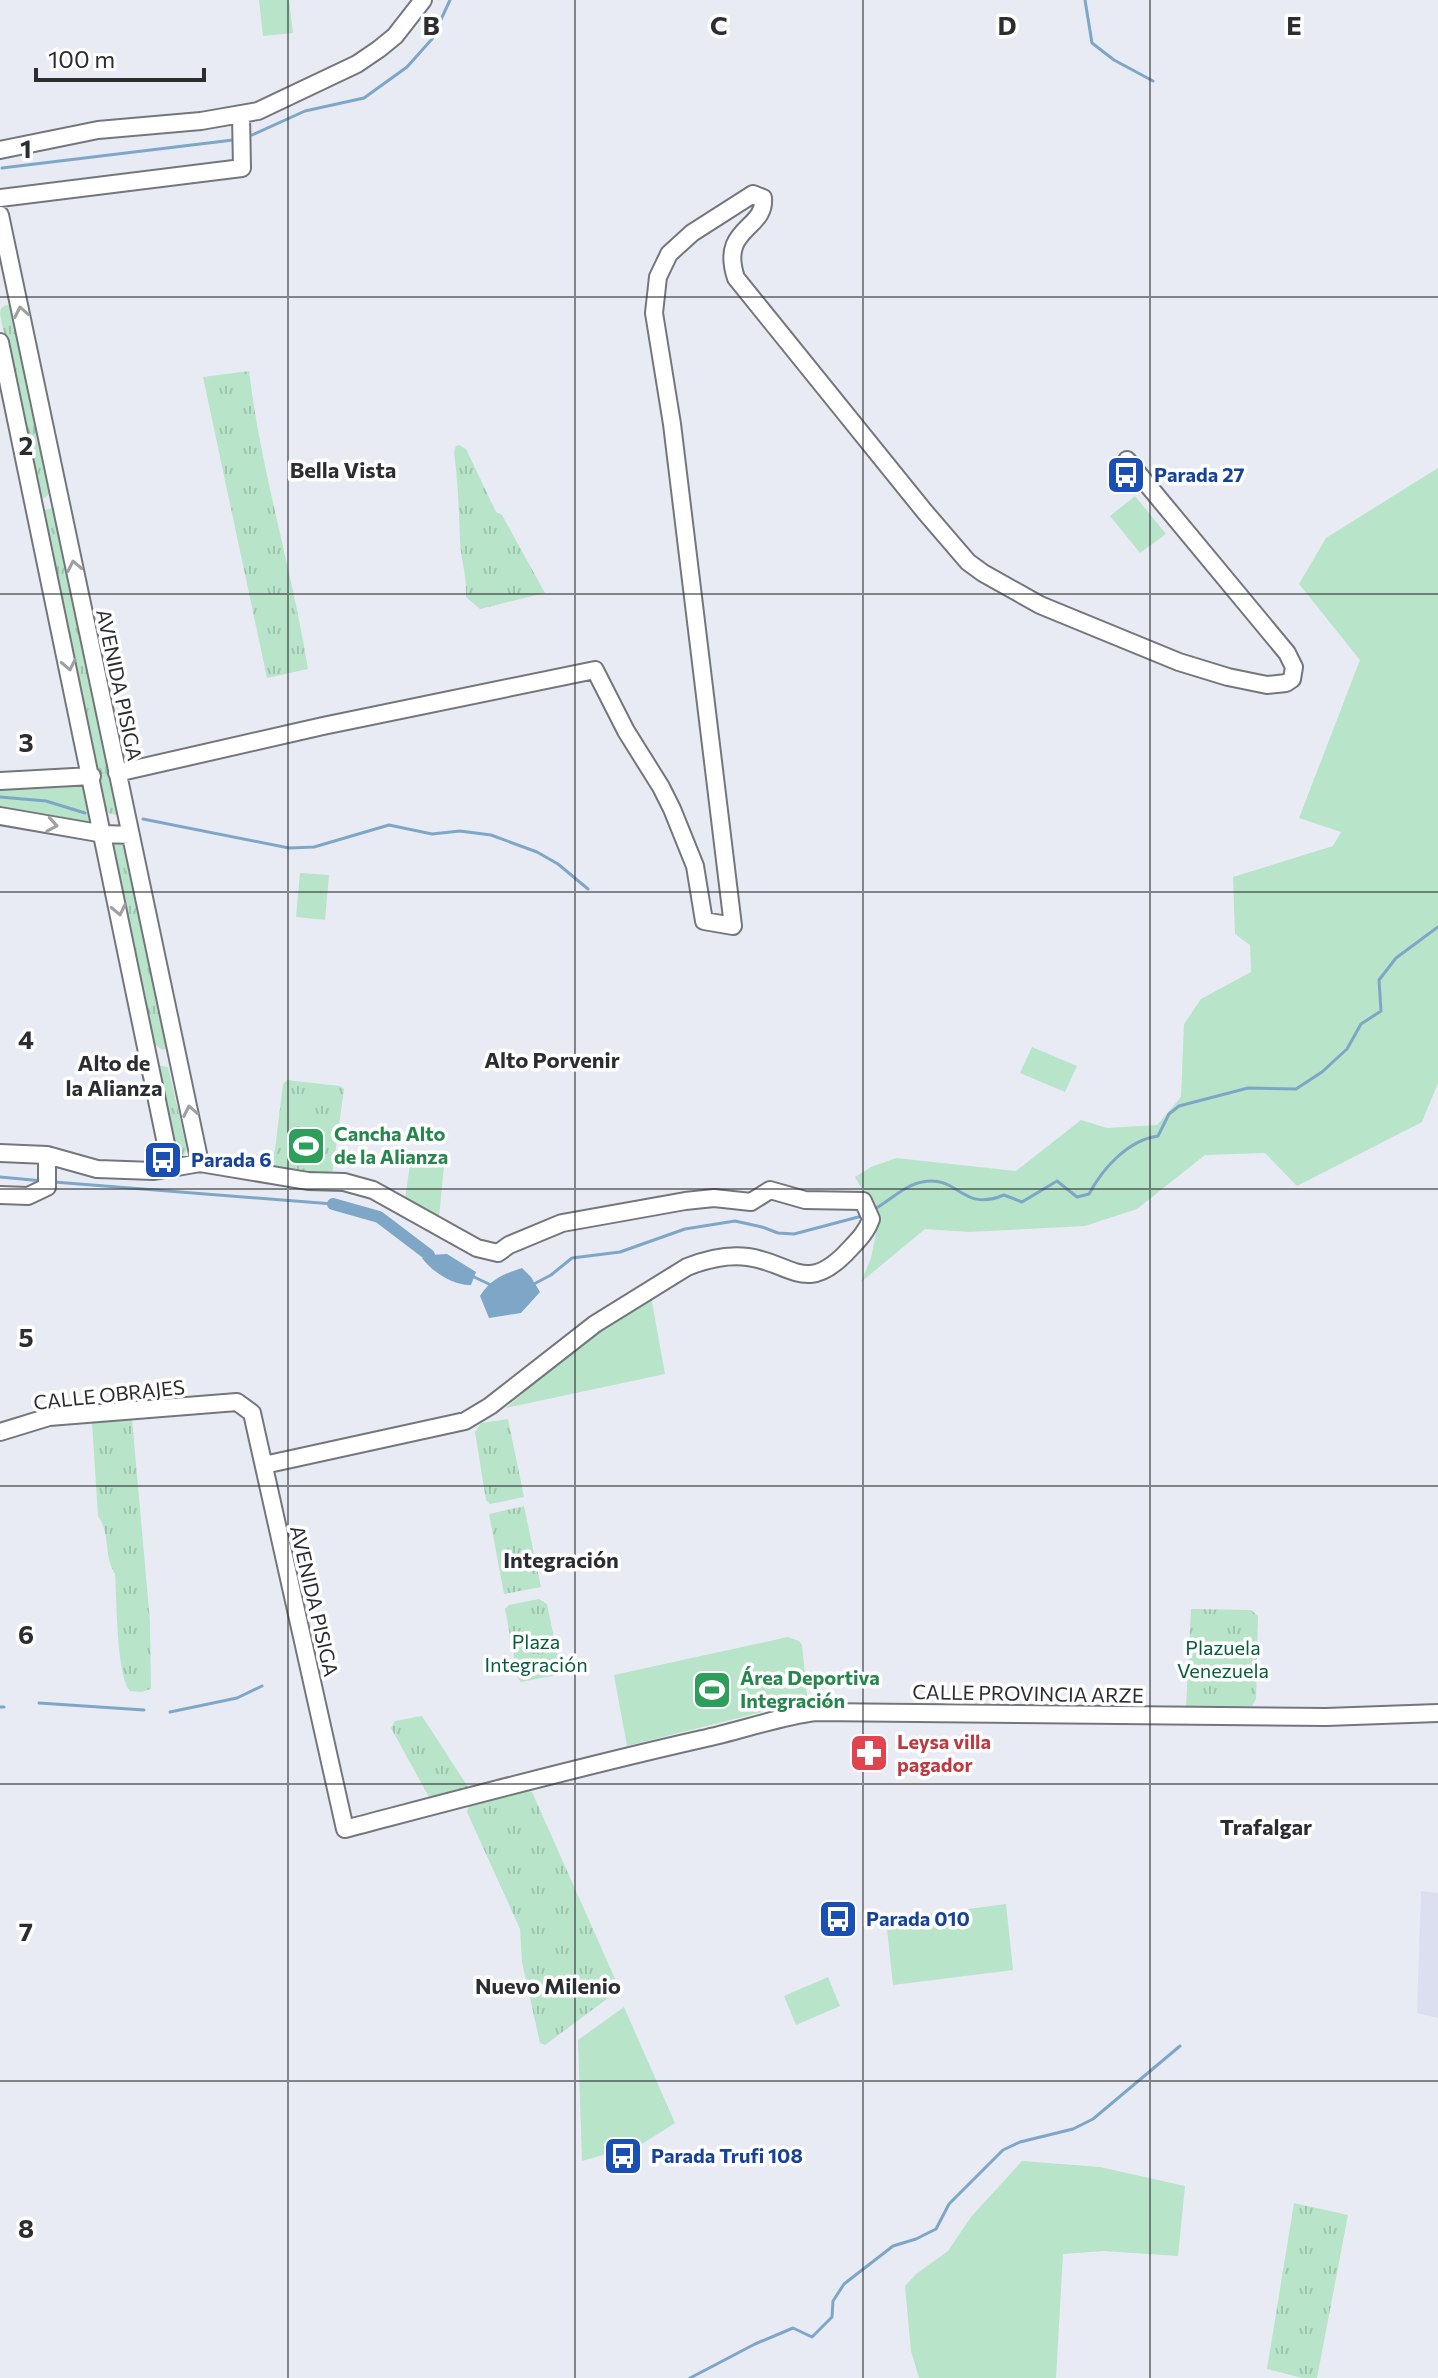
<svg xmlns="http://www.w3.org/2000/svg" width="1438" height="2378" viewBox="0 0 1438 2378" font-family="Commissioner,sans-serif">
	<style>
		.built { fill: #dcdfef }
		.green { fill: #b8e4c9 }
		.park { fill: url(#park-tufts) }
		.water { fill: #7ea6c7 }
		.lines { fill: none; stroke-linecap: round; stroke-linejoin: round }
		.stream { stroke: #7ea6c7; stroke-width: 3 }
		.canal { stroke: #7ea6c7; stroke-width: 12 }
		.minor-casing { stroke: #74767e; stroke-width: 20 }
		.minor { stroke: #fff; stroke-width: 16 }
		.oneway { stroke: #a0a0a2 }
		.grid { fill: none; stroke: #2c2d30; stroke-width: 2; stroke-opacity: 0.55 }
		.labels { text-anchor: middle; stroke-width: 7; stroke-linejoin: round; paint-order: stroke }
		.transit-label { font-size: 20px; font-weight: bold; fill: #164399; stroke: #fff; text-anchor: start }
		.street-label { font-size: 20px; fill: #2c2d30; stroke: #fff }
		.leisure-label { font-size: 20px; font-weight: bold; fill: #27864d; stroke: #fff; text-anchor: start }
		.park-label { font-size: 20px; fill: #065d39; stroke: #fff }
		.health-label { font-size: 20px; font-weight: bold; fill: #be3a42; stroke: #fff; text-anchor: start }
		.neighbourhood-label { font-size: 22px; font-weight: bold; fill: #2c2d33; stroke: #fff }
		.grid-label { font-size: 26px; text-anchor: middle; font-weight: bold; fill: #2c2d30; stroke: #fff; stroke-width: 7; stroke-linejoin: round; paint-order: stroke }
	</style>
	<defs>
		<pattern id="park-tufts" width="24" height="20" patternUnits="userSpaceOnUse" patternTransform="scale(2)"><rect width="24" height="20" fill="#b8e4c9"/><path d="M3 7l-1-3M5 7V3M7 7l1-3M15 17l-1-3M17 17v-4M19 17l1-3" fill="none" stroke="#9ec4ad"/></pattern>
	</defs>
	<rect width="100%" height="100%" fill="#e9ebf4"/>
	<path class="built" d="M1421,1891L1438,1893V2018L1417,2013Z"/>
	<path class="green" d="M259,0H289L293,33L263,36Z
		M1438,468V1083L1422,1122L1297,1186L1265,1153L1205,1155L1137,1209L1085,1226L970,1232L925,1229L861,1282L871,1258L879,1219L855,1177L871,1167L896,1158L1016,1171L1081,1120L1107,1128L1157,1125L1181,1097L1184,1024L1201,999L1251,972L1250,945L1235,934L1233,877L1333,846L1341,832L1299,818L1360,660L1299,584L1326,538Z
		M1135,496L1166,534L1140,553L1110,516Z
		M78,782L86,790L92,821L90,826L0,812V786Z
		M300,873L329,875L325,920L296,917Z
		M1032,1047L1077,1066L1065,1092L1020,1073Z
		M412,1151L445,1156L439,1217L405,1199Z
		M651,1296L665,1374L506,1408L584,1340Z
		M788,1637L799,1641L802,1645L808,1705L774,1709L627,1746L614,1675Z
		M1006,1904L1013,1970L893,1985L886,1920Z
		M828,1977L840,2006L796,2025L784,1996Z
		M624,2007L675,2123L642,2144L582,2161L578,2040Z
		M1022,2161L1100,2167L1185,2186L1178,2256L1104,2251L1063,2254L1056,2378H919L911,2351L905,2286L916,2274L948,2251L971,2217Z"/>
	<path class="park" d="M6,305L12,306L51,491L45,498L39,497L36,492L0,314L1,308Z
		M249,371C261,472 292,569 308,669L267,678L203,377Z
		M459,445L466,449L496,512L502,515L545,593L480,609L466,597C467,575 461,561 460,541C459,511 458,482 454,452L456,446Z
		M54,508L119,816L108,813L105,808L42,514L43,510Z
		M111,837H124L169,1046L163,1050L154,1044Z
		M156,1065L168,1067L187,1149L183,1157L174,1155Z
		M287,1080L340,1086L344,1089L332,1176L277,1171L273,1166L283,1084Z
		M132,1419L150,1621L151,1689L141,1692L130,1691C116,1674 117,1599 115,1574C103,1554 111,1535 98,1516L92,1423Z
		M508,1419L524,1497L490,1504L486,1500L475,1432L481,1423Z
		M524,1506L541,1587L504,1594L489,1514Z
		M539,1599L547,1604L561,1672L557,1675L521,1682L518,1678L505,1609L509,1605Z
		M1191,1609L1251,1610L1258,1616L1256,1699L1252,1706L1186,1707Z
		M422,1716L468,1787L429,1797L391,1728L395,1721Z
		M522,1789L532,1792L616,1981L615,1993L545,2045L540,2043L522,1962L520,1929L467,1812L470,1804Z
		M1294,2203L1348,2215L1317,2378H1302L1267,2369Z"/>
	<path class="water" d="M447,1254L476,1272L471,1285C454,1286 431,1271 422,1258L429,1255Z
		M522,1268L531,1277L540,1292L521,1313L489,1318L480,1296C492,1278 502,1275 522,1268Z"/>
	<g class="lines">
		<path class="stream" d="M1085,0L1092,43L1114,60L1153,81
			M252,135L305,111L364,98L407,67L432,39L450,0
			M2,168L233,140
			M0,797L46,801L85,813
			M143,819L289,848L314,847L389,825L432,834L460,831L491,835L537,852L558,864L588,889
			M0,1177L43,1181
			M54,1182L333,1204
			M873,1210C888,1202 905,1185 922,1182C959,1174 961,1213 1004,1195L1022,1202L1057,1181L1077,1197L1089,1194C1103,1168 1128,1140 1158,1136L1169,1114L1179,1106L1248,1088L1296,1089L1322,1072L1347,1049L1361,1024L1381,1011L1379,980L1396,958L1438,927
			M472,1276L491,1285
			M532,1285L551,1275L572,1258L620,1252L685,1229L735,1221L762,1227L778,1233L794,1234L862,1216
			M39,1703L144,1710
			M0,1707H4
			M170,1712L237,1698L262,1686
			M690,2378L755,2344L793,2328L812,2337L832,2317L833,2301L844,2284L893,2246L916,2239L936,2229L949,2204L1003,2150L1020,2142L1073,2129L1093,2119L1180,2046"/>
		<path class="canal" d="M333,1204L379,1217L429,1255"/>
		<defs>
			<path id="minor" d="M0,150L98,130L201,121L258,111L357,64L379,49L395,36L423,0
				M0,198L242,168L241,115
				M0,215L200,1163
				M0,342L171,1168
				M117,773L323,726L595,670L626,731L661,787L672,809L695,866L704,921L733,926L672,424L654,313L658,277L669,254L692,233L753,194L763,198C766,230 719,227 736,278L925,512L968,562L983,573L1040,605L1179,662L1228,677L1267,685L1286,683L1292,679L1294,667L1287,653L1127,460
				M0,781L92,776
				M0,816L104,834L131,835
				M0,1153L47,1155L97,1169L154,1171L200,1163L308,1181L344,1182L373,1190L477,1248L498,1253L509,1245L562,1223L685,1201L714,1198L751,1202L770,1190L805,1200L863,1201L871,1219C866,1234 855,1243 845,1254C805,1294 791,1263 748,1257C727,1254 707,1259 687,1267L595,1324L490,1406L465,1421L264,1465
				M0,1195L28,1196L47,1187V1155
				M0,1432L49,1417L237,1402L252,1413L345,1829C463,1798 582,1766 702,1739C740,1731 777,1717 815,1712L1326,1717L1438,1713"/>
		</defs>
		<use href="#minor" class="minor-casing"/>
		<use href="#minor" class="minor"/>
	</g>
	<defs><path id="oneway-chevron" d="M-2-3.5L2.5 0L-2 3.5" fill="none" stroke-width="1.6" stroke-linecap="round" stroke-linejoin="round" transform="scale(2)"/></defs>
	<g class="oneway">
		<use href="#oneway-chevron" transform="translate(21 312) rotate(-101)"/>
		<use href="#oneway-chevron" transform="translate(74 566) rotate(-102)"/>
		<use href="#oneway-chevron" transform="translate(69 665) rotate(78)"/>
		<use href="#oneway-chevron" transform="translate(52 825) rotate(10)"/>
		<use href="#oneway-chevron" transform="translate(119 910) rotate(78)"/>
		<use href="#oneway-chevron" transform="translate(190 1111) rotate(-101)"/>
	</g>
	<path class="grid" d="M288,0V2378M575,0V2378M863,0V2378M1150,0V2378M0,297H1438M0,594H1438M0,892H1438M0,1189H1438M0,1486H1438M0,1784H1438M0,2081H1438"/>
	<defs>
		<symbol id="bus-square" viewBox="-11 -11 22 22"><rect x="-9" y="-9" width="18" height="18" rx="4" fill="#1a4fb4" stroke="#fff"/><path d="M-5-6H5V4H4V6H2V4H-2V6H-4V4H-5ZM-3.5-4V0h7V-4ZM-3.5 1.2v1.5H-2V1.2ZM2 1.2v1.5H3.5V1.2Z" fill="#fff"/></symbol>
		<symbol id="stadium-square" viewBox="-11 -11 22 22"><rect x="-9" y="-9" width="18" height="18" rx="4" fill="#2e9e5b" stroke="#fff"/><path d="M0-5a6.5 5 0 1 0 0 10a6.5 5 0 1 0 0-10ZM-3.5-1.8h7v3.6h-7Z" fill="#fff"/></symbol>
		<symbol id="pharmacy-square" viewBox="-11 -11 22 22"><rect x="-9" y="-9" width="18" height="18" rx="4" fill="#e0444e" stroke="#fff"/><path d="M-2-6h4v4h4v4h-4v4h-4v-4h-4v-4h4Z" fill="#fff"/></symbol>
	</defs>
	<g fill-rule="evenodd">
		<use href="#bus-square" x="1104" y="453" width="44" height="44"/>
		<use href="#stadium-square" x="284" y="1124" width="44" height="44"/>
		<use href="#bus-square" x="141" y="1138" width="44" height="44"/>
		<use href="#stadium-square" x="690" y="1668" width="44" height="44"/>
		<use href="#pharmacy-square" x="847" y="1731" width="44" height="44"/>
		<use href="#bus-square" x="816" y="1897" width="44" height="44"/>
		<use href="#bus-square" x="601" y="2134" width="44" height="44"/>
	</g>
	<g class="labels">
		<g class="transit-label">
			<text x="1154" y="482">Parada 27</text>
			<text x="191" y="1167">Parada 6</text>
			<text x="866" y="1926">Parada 010</text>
			<text x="651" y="2163">Parada Trufi 108</text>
		</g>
		<g class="street-label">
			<text transform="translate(119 685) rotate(78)" y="7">AVENIDA PISIGA</text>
			<text transform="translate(109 1395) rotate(-6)" y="7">CALLE OBRAJES</text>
			<text transform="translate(314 1601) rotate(77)" y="7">AVENIDA PISIGA</text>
			<text transform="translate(1028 1694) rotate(1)" y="7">CALLE PROVINCIA ARZE</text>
		</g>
		<g class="leisure-label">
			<text x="334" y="1141">Cancha Alto<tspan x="334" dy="23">de la Alianza</tspan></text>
			<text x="740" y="1685">Área Deportiva<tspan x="740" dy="23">Integración</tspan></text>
		</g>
		<g class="park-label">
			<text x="536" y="1649">Plaza<tspan x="536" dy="23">Integración</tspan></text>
			<text x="1223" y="1655">Plazuela<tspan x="1223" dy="23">Venezuela</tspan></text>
		</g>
		<g class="health-label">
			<text x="897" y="1749">Leysa villa<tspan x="897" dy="23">pagador</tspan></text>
		</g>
		<g class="neighbourhood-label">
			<text x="343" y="478">Bella Vista</text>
			<text x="552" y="1068">Alto Porvenir</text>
			<text x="114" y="1071">Alto de<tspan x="114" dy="25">la Alianza</tspan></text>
			<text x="561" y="1568">Integración</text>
			<text x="1266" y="1835">Trafalgar</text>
			<text x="548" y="1994">Nuevo Milenio</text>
		</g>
	</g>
	<g class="grid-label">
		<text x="431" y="35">B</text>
		<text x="719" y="35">C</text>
		<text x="1007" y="35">D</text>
		<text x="1294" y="35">E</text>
		<text x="26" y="158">1</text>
		<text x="26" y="455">2</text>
		<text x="26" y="752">3</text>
		<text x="26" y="1049">4</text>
		<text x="26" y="1347">5</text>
		<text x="26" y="1644">6</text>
		<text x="26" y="1941">7</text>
		<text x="26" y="2238">8</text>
	</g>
	<path d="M36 68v12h168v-12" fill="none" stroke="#2c2d30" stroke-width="4"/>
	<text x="48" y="68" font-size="24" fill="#2c2d30" stroke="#ffffff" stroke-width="6" paint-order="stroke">100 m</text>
</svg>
